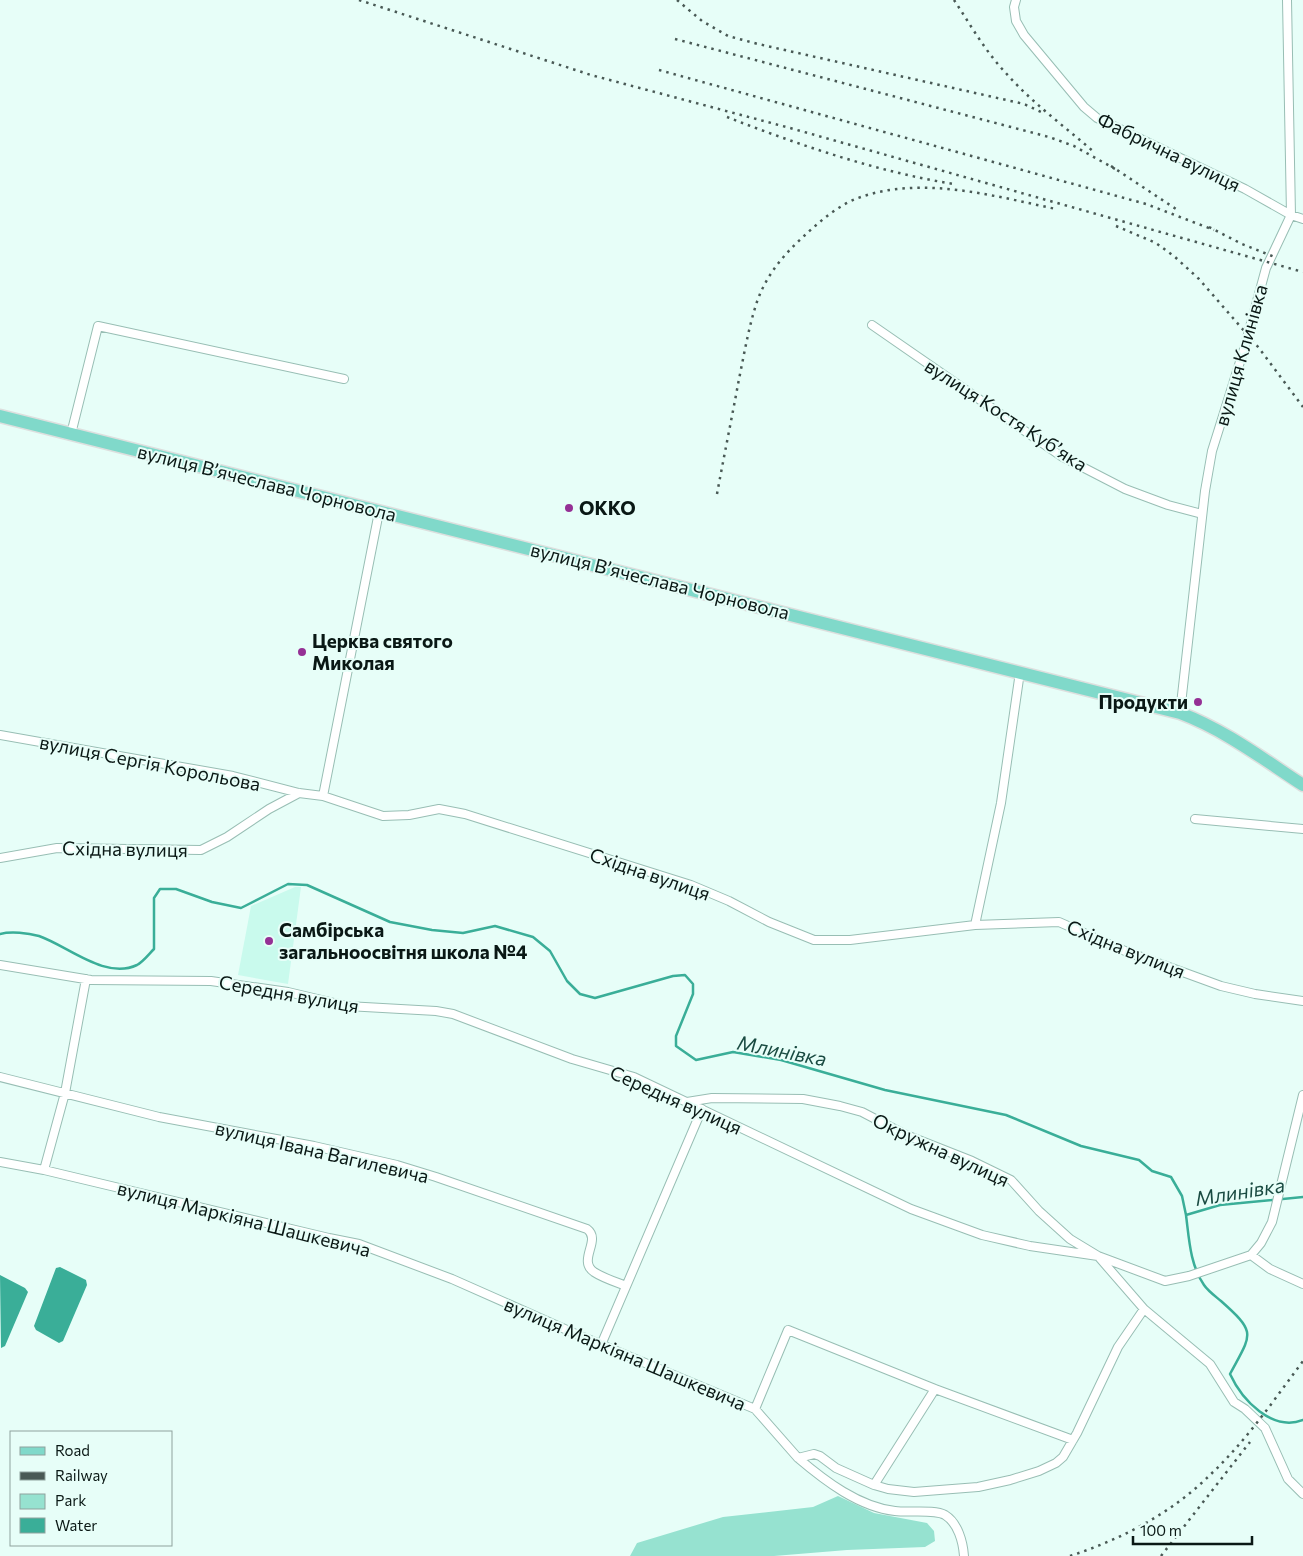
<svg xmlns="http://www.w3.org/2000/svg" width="1303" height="1556" viewBox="0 0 1303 1556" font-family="Commissioner,sans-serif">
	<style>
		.built { fill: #c9faed }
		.green { fill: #96e2d0 }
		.water { fill: #3aae98 }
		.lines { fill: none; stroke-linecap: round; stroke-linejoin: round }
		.stream { stroke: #3aae98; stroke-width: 2.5 }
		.street-casing { stroke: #98beb4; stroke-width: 10 }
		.primary-casing { stroke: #dddfde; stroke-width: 15 }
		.street { stroke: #fff; stroke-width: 8 }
		.primary { stroke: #80d9ca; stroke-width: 12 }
		.rail { stroke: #495955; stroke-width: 2.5; stroke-dasharray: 2.5 5; stroke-linecap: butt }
		.poi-dot { fill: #953095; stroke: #e7fef8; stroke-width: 2 }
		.labels { text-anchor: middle; stroke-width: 4; stroke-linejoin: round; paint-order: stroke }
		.street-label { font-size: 19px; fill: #0a1815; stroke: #e7fef8 }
		.poi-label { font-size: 19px; font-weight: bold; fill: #0a1815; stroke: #e7fef8; text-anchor: start }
		.water-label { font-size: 20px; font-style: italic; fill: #1a4b42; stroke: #e7fef8 }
	</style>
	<rect width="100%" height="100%" fill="#e7fef8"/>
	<path class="built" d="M295,887H301L288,984L238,975L251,906Z"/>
	<path class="green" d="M838,1496L874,1513L927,1523L934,1531L935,1541L925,1547L847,1550L774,1556H630L637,1543L723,1517L813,1507Z"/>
	<path class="water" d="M60,1267L86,1280L87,1285L63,1341L59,1343L36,1330L34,1326L56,1268Z
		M0,1275L25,1288L28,1292L5,1346L1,1348Z"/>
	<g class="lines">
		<path class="stream" d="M0,934C11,931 28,933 39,936C68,946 105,980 137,965C143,962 149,954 154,949V898L160,889H176L212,902L241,908L288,884L307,885L390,922L432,930L463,933L495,926L533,937L550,951L567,981L580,994L595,998L673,976L685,975L693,984V994L676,1036V1046L696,1060L733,1052L781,1060L885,1090L1006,1115L1081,1146L1139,1160L1152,1171L1171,1177L1182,1196L1186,1215L1220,1205L1303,1197
			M1186,1215C1189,1238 1190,1265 1204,1285C1208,1291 1215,1296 1221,1301C1257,1333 1252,1333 1230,1374C1242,1400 1272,1432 1303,1420"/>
		<defs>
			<path id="street" d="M1016,0L1014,7L1016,21L1024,35L1084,107L1097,118L1245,189L1291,215L1303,219
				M872,325L1061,456L1125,489L1168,505L1202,514
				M71,434L98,326L344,379
				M1180,713L1205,491L1212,451L1244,349L1266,268L1291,215L1287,0
				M0,735L233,776L299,793L323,796L383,816L409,815L439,809L465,814L691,885L729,901L769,922L814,940H850L975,925L1059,922L1125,951L1221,986L1255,994L1303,1001
				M323,796L379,512
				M1195,819L1303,829
				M0,858L57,848L201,850L227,837L269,809L299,793
				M975,925L1001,803L1020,672
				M0,965L91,980L211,981L288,992L347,1006L436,1011L453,1014L572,1059L634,1077L911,1209L982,1235L1030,1246L1098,1256L1144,1309L1210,1364L1234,1402L1245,1409L1265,1428L1288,1479L1303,1494
				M0,1077L159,1117L314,1146L397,1165L436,1177L587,1229C602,1240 577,1260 594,1272C603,1278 616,1282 626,1286
				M687,1102L712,1098L803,1099L840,1106L862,1112L906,1135L972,1161L1011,1180L1039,1211L1070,1239L1098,1256L1165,1281L1189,1276L1251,1255L1261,1243L1272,1222L1303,1095
				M0,1162L44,1170L329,1238L359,1244L452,1279L576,1334L755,1409L798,1458L814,1454L820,1456L836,1468L874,1485L888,1489L914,1492L978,1487L1010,1480L1039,1471L1056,1463L1063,1457L1077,1433L1118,1347L1144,1309
				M44,1170L65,1093L86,979
				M1251,1255L1270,1269L1303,1284
				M601,1345L702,1109
				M755,1409L788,1330L935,1389L1073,1440
				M798,1458C825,1481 859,1507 895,1511C909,1513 934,1509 945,1515C958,1523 963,1542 964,1556
				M874,1485L935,1389"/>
			<path id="primary" d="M0,416L1180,713C1225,730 1263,759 1303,785"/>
		</defs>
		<use href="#street" class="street-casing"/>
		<use href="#primary" class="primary-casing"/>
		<use href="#street" class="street"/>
		<use href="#primary" class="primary"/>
		<path class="rail" d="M359,0L591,75L790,128L1303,272
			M677,0L702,21L728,36L758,44L1024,104L1041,112
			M954,0C970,24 985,51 1005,72C1031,102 1064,126 1094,152
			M675,39L1049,137L1074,146L1117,170
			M659,70L1146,204L1214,230
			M727,117C799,145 878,172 954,184
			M1111,166L1176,209
			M1116,226L1156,243L1175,257L1199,279L1259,348L1303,407
			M1209,227L1242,244L1277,258
			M717,494C724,456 732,417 739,379C744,355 748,331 755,308C763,280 781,257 803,237C819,222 837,206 858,198C921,175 994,196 1056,209
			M1070,1556C1122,1539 1172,1513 1211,1474C1246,1441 1274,1400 1303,1361
			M1161,1556L1250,1442"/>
	</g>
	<g class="poi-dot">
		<circle cx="569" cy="508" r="5"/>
		<circle cx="302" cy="652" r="5"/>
		<circle cx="1198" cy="702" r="5"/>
		<circle cx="269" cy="941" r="5"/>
	</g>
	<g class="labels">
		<g class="street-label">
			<text transform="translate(1169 152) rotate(26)" y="7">Фабрична вулиця</text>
			<text transform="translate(1241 355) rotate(-74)" y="7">вулиця Клинівка</text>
			<text transform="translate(1006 415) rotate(33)" y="7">вулиця Костя Кубʼяка</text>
			<text transform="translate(267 483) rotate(14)" y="7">вулиця Вʼячеслава Чорновола</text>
			<text transform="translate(660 581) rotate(14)" y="7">вулиця Вʼячеслава Чорновола</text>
			<text transform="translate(150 763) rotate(11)" y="7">вулиця Сергія Корольова</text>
			<text transform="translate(125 849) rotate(1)" y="7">Східна вулиця</text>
			<text transform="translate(650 874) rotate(19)" y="7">Східна вулиця</text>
			<text transform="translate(1126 949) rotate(22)" y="7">Східна вулиця</text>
			<text transform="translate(289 994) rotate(10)" y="7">Середня вулиця</text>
			<text transform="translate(676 1100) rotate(24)" y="7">Середня вулиця</text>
			<text transform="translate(941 1150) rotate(25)" y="7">Окружна вулиця</text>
			<text transform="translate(322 1152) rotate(13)" y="7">вулиця Івана Вагилевича</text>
			<text transform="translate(244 1219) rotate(14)" y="7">вулиця Маркіяна Шашкевича</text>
			<text transform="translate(625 1354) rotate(23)" y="7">вулиця Маркіяна Шашкевича</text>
		</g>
		<g class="poi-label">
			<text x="579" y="515">OKKO</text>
			<text x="312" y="648">Церква святого<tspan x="312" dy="22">Миколая</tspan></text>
			<text x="1188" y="709" text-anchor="end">Продукти</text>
			<text x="279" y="937">Самбірська<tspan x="279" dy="22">загальноосвітня школа №4</tspan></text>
		</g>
		<g class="water-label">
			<text transform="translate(782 1051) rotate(11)" y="7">Млинівка</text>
			<text transform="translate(1240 1192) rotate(-9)" y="7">Млинівка</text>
		</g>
	</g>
	<rect x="10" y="1431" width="162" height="115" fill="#e7fef8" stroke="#8fa29d"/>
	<rect x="20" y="1447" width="25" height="8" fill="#80d9ca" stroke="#8fa29d"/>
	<text x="55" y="1456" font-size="15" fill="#0a1815">Road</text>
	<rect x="20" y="1472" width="25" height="8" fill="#495955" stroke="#8fa29d"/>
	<text x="55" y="1481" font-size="15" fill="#0a1815">Railway</text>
	<rect x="20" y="1494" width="25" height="15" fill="#96e2d0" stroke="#8fa29d"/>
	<text x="55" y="1506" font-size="15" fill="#0a1815">Park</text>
	<rect x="20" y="1518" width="25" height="15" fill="#3aae98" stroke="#8fa29d"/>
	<text x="55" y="1531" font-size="15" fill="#0a1815">Water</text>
	<path d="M1133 1536v8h119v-8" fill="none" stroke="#0a1815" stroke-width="2.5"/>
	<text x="1140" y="1536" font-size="15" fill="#0a1815" stroke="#e7fef8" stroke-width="4" paint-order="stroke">100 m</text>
</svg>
